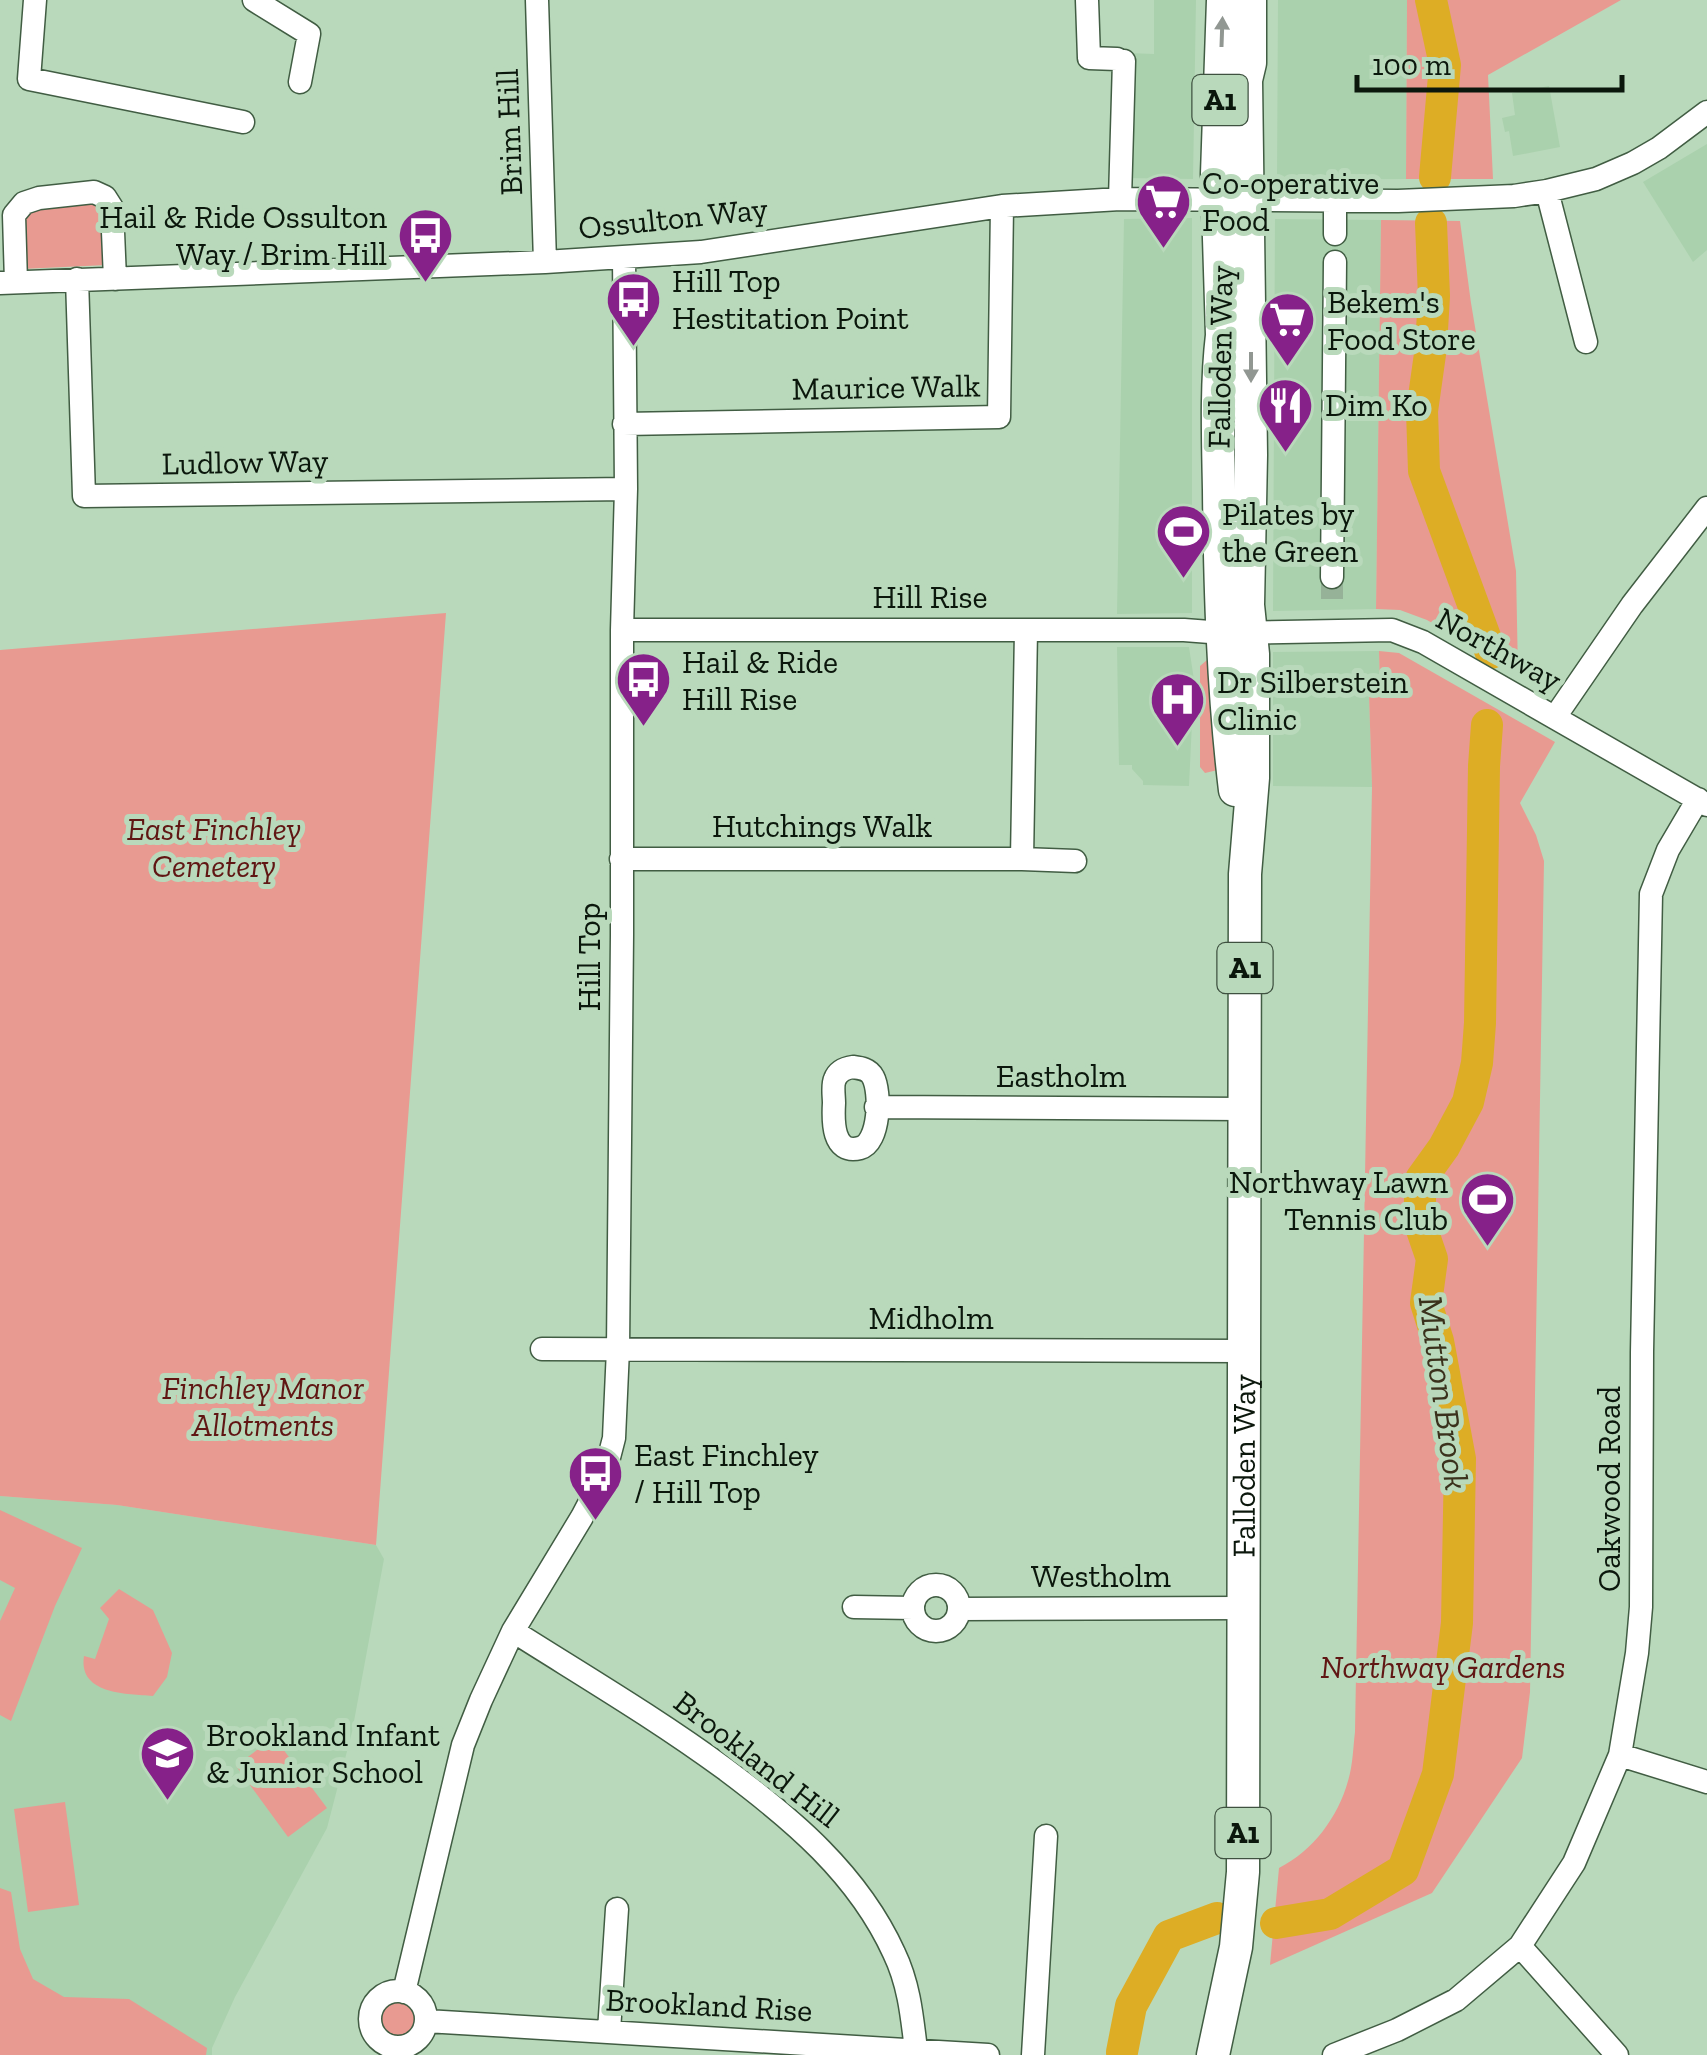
<svg xmlns="http://www.w3.org/2000/svg" width="1707" height="2055" viewBox="0 0 1707 2055" font-family="'Zilla Slab',serif">
	<style>
		.built { fill: #aad1ad }
		.green { fill: #e89a91 }
		.lines { fill: none; stroke-linecap: round; stroke-linejoin: round }
		.river { stroke: #ddad25; stroke-width: 32 }
		.minor-tunnel { stroke: #96b298; stroke-width: 22; stroke-dasharray: 22 11; stroke-linecap: butt }
		.minor-casing { stroke: #415d43; stroke-width: 25 }
		.highway-casing { stroke: #415d43; stroke-width: 35 }
		.minor { stroke: #fff; stroke-width: 22 }
		.highway { stroke: #fff; stroke-width: 32 }
		.oneway { fill: #919792 }
		.labels { text-anchor: middle; stroke-width: 10; stroke-linejoin: round; paint-order: stroke }
		.shield { fill: #b9d9bb; stroke: #3f5140; stroke-width: 2.5 }
		.shield-label { font-size: 30px; font-weight: bold; fill: #0b170c }
		.street-label { font-size: 32px; fill: #0b170c; stroke: #b9d9bb }
		.poi-label { font-size: 32px; fill: #0b170c; stroke: #b9d9bb; text-anchor: start }
		.park-label { font-size: 32px; font-style: italic; fill: #601613; stroke: #b9d9bb }
		.water-label { font-size: 35px; font-style: italic; fill: #3a311c; stroke: #b9d9bb }
	</style>
	<rect width="100%" height="100%" fill="#b9d9bb"/>
	<path class="built" d="M1154,0H1196L1193,179L1125,178L1128,53L1154,54Z
		M1278,0H1407L1406,179L1277,180Z
		M1549,86L1560,147L1513,156L1509,131L1505,132L1502,118L1515,115L1512,93Z
		M1707,144V250L1693,262L1643,182Z
		M1192,218V613L1117,614L1124,219Z
		M1275,219L1381,220L1376,609L1273,611Z
		M1117,647H1189L1194,680L1189,786L1143,785V781L1132,769V765H1119Z
		M1379,651L1380,693L1369,695L1372,787L1273,786V652Z
		M0,1496L117,1505L376,1545L384,1559L352,1732L327,1828L235,1997L212,2048V2055H0Z"/>
	<path class="green" d="M1407,0H1621L1488,75L1493,179H1406Z
		M91,198L104,215L107,265L21,269L19,219L32,207Z
		M1381,220L1460,221L1471,303L1516,571L1518,673L1427,620L1400,610L1376,609Z
		M446,613L376,1545L117,1505L0,1496V650Z
		M1379,651L1399,653L1555,742L1520,803L1536,835L1544,861L1530,1692L1522,1758L1432,1893L1270,1965L1279,1868C1313,1851 1338,1817 1348,1781C1353,1765 1353,1748 1355,1732L1372,787L1369,695L1380,692Z
		M1207,660L1222,769L1205,773L1200,767V666Z
		M0,1510L82,1548L55,1606L11,1721L0,1715V1621L15,1588L0,1580Z
		M119,1589L153,1610L172,1653L167,1677L153,1696C125,1694 78,1694 84,1656L95,1659L109,1619L100,1608Z
		M274,1737L327,1808L288,1837L236,1766Z
		M65,1802L79,1905L28,1912L14,1809Z
		M0,1888L11,1892L20,1949L33,1979L64,1997L129,1999L207,2048L206,2055H0Z
		M379 2019a19 19 0 1 1 38 0a19 19 0 1 1-38 0Z"/>
	<g class="lines">
		<path class="river" d="M1431,0L1445,65L1435,177
			M1431,223L1434,296L1431,347L1422,411L1424,471L1491,653
			M1276,1923L1330,1914L1403,1870L1438,1774L1457,1623L1460,1459L1438,1341L1426,1303L1432,1259L1419,1221L1421,1179L1444,1147L1468,1102L1477,1063L1480,1023L1484,766L1487,725
			M1122,2052L1131,2006L1169,1936L1217,1918"/>
		<path class="minor-tunnel" d="M1332,577V607"/>
		<defs>
			<path id="minor" d="M35,0L29,79L243,122
				M254,0L309,34L300,82
				M537,0L545,262
				M1087,0L1089,58L1117,59
				M1547,191L1586,342
				M1120,199L1124,61
				M1335,234V201
				M77,279L84,496L626,489
				M16,282L14,215L24,203L39,198L94,192L105,197L112,208L115,279
				M0,283L545,262L701,252L1002,206L1120,199L1398,201L1514,196L1547,191L1596,179L1633,163L1659,148L1707,112
				M624,424L999,417L1002,206
				M1332,577L1335,262
				M622,630H1184L1223,633L1392,630L1423,642L1707,805
				M1555,717L1632,605L1707,508
				M621,859H1022L1026,630
				M1022,859L1075,861
				M853,1067C861,1068 869,1069 873,1077C881,1092 880,1143 860,1148C832,1155 833,1120 834,1103C834,1096 832,1085 835,1079C838,1071 846,1068 853,1067Z
				M876,1107L1246,1109
				M542,1349L1244,1351
				M913 1608a23 23 0 1 1 46 0a23 23 0 1 1-46 0Z
				M854,1607L913,1608
				M959,1609L1243,1608
				M513,1631C584,1676 657,1719 725,1769C792,1819 858,1874 894,1953C909,1984 912,2016 916,2050
				M1620,1755L1707,1782
				M1520,1946L1617,2055
				M370 2019a28 28 0 1 1 56 0a28 28 0 1 1-56 0Z
				M404,1992L463,1745L481,1700L513,1631L582,1517L605,1473L614,1438L618,1349L622,935V630L626,489L624,257
				M426,2021L988,2055
				M609,2031L617,1909
				M1033,2055L1046,1836
				M1334,2055L1397,2030L1456,2000L1520,1946L1574,1863L1620,1755L1637,1653L1641,1607L1642,1352L1651,894L1668,850L1698,799"/>
			<g id="highway">
				<path d="M1223,0L1217,174L1222,335C1216,386 1218,438 1219,490C1220,590 1223,690 1235,790"/>
				<path id="s1" d="M1213,2055L1236,1947L1243,1872L1245,874L1253,778V654L1248,605L1251,455L1246,80L1250,63V0"/>
			</g>
		</defs>
		<use href="#minor" class="minor-casing"/>
		<use href="#highway" class="highway-casing"/>
		<use href="#minor" class="minor"/>
		<use href="#highway" class="highway"/>
	</g>
	<defs><path id="oneway-solid" d="M-6-.8H1V-3.2L6.5 0L1 3.2V.8H-6Z" transform="scale(2.5)"/></defs>
	<g class="oneway">
		<use href="#oneway-solid" transform="translate(1222 32) rotate(-88)"/>
		<use href="#oneway-solid" transform="translate(1251 367) rotate(90)"/>
	</g>
	<defs>
		<symbol id="supermarket-pin" viewBox="-11 -11 22 30"><path d="M0 17L-7.5 6A9.5 9.5 0 1 1 7.5 6Z" fill="#862189" stroke="#b9d9bb"/><path d="M-6-5.5h2.5l.6 2H6L4.5 2H-2.5L-4.4-4H-6ZM-1.5 3.2a1.3 1.3 0 1 0 .1 0ZM3 3.2a1.3 1.3 0 1 0 .1 0Z" fill="#fff"/></symbol>
		<symbol id="bus-pin" viewBox="-11 -11 22 30"><path d="M0 17L-7.5 6A9.5 9.5 0 1 1 7.5 6Z" fill="#862189" stroke="#b9d9bb"/><path d="M-5-6H5V4H4V6H2V4H-2V6H-4V4H-5ZM-3.5-4V0h7V-4ZM-3.5 1.2v1.5H-2V1.2ZM2 1.2v1.5H3.5V1.2Z" fill="#fff"/></symbol>
		<symbol id="restaurant-pin" viewBox="-11 -11 22 30"><path d="M0 17L-7.5 6A9.5 9.5 0 1 1 7.5 6Z" fill="#862189" stroke="#b9d9bb"/><path d="M-5-6h1v4h1v-4h1v4h1v-4h1v5L-1.5 .5V6h-2V.5L-5-1ZM5-6V6H3V1.5H1.5Q1.5-4 5-6Z" fill="#fff"/></symbol>
		<symbol id="stadium-pin" viewBox="-11 -11 22 30"><path d="M0 17L-7.5 6A9.5 9.5 0 1 1 7.5 6Z" fill="#862189" stroke="#b9d9bb"/><path d="M0-5a6.5 5 0 1 0 0 10a6.5 5 0 1 0 0-10ZM-3.5-1.8h7v3.6h-7Z" fill="#fff"/></symbol>
		<symbol id="hospital-pin" viewBox="-11 -11 22 30"><path d="M0 17L-7.5 6A9.5 9.5 0 1 1 7.5 6Z" fill="#862189" stroke="#b9d9bb"/><path d="M-5-5h3v3.5h4V-5h3V5h-3V1.5h-4V5h-3Z" fill="#fff"/></symbol>
		<symbol id="school-pin" viewBox="-11 -11 22 30"><path d="M0 17L-7.5 6A9.5 9.5 0 1 1 7.5 6Z" fill="#862189" stroke="#b9d9bb"/><path d="M0-5L7-2L0 1L-7-2ZM-4 1L0 2.5L4 1V4Q0 6-4 4Z" fill="#fff"/></symbol>
	</defs>
	<g fill-rule="evenodd">
		<use href="#supermarket-pin" x="1132" y="170" width="63" height="86"/>
		<use href="#bus-pin" x="394" y="204" width="63" height="86"/>
		<use href="#bus-pin" x="602" y="268" width="63" height="86"/>
		<use href="#supermarket-pin" x="1256" y="288" width="63" height="86"/>
		<use href="#restaurant-pin" x="1254" y="374" width="63" height="86"/>
		<use href="#stadium-pin" x="1152" y="500" width="63" height="86"/>
		<use href="#bus-pin" x="612" y="648" width="63" height="86"/>
		<use href="#hospital-pin" x="1146" y="668" width="63" height="86"/>
		<use href="#stadium-pin" x="1456" y="1168" width="63" height="86"/>
		<use href="#bus-pin" x="564" y="1442" width="63" height="86"/>
		<use href="#school-pin" x="136" y="1722" width="63" height="86"/>
	</g>
	<g class="labels">
		<g class="shield">
			<rect x="1192.5" y="75" width="55" height="50" rx="8"/>
			<rect x="1217.5" y="943" width="55" height="50" rx="8"/>
			<rect x="1215.5" y="1808" width="55" height="50" rx="8"/>
		</g>
		<g class="shield-label">
			<text x="1220" y="110">A1</text>
			<text x="1245" y="978">A1</text>
			<text x="1243" y="1843">A1</text>
		</g>
		<g class="street-label">
			<text transform="translate(509 132) rotate(-92)" y="11">Brim Hill</text>
			<text transform="translate(673 218) rotate(-6)" y="11">Ossulton Way</text>
			<text transform="translate(1220 357) rotate(-89)" y="11">Falloden Way</text>
			<text transform="translate(886 387) rotate(-1)" y="11">Maurice Walk</text>
			<text transform="translate(245 462) rotate(-1)" y="11">Ludlow Way</text>
			<text x="930" y="608">Hill Rise</text>
			<text transform="translate(1499 649) rotate(29)" y="11">Northway</text>
			<text x="822" y="837">Hutchings Walk</text>
			<text transform="translate(589 957) rotate(-90)" y="11">Hill Top</text>
			<text x="1061" y="1087">Eastholm</text>
			<text x="931" y="1329">Midholm</text>
			<text dy="11" stroke="none"><textPath href="#s1" startOffset="592">Falloden Way</textPath></text>
			<text transform="translate(1609 1489) rotate(-90)" y="11">Oakwood Road</text>
			<text x="1101" y="1587">Westholm</text>
			<text transform="translate(757 1759) rotate(38)" y="11">Brookland Hill</text>
			<text transform="translate(709 2005) rotate(3)" y="11">Brookland Rise</text>
		</g>
		<g class="poi-label">
			<text x="1202" y="194">Co-operative<tspan x="1202" dy="37">Food</tspan></text>
			<text x="387" y="228" text-anchor="end">Hail &amp; Ride Ossulton<tspan x="387" dy="37">Way / Brim Hill</tspan></text>
			<text x="672" y="292">Hill Top<tspan x="672" dy="37">Hestitation Point</tspan></text>
			<text x="1327" y="313">Bekem's<tspan x="1327" dy="37">Food Store</tspan></text>
			<text x="1325" y="416">Dim Ko</text>
			<text x="1222" y="525">Pilates by<tspan x="1222" dy="37">the Green</tspan></text>
			<text x="682" y="673">Hail &amp; Ride<tspan x="682" dy="37">Hill Rise</tspan></text>
			<text x="1217" y="693">Dr Silberstein<tspan x="1217" dy="37">Clinic</tspan></text>
			<text x="1448" y="1193" text-anchor="end">Northway Lawn<tspan x="1448" dy="37">Tennis Club</tspan></text>
			<text x="634" y="1466">East Finchley<tspan x="634" dy="37">/ Hill Top</tspan></text>
			<text x="206" y="1746">Brookland Infant<tspan x="206" dy="37">&amp; Junior School</tspan></text>
		</g>
		<g class="park-label">
			<text x="214" y="840">East Finchley<tspan x="214" dy="37">Cemetery</tspan></text>
			<text x="263" y="1399">Finchley Manor<tspan x="263" dy="37">Allotments</tspan></text>
			<text x="1443" y="1678">Northway Gardens</text>
		</g>
		<g class="water-label">
			<text transform="translate(1444 1393) rotate(82)" y="12">Mutton Brook</text>
		</g>
	</g>
	<path d="M1357 75v15h265v-15" fill="none" stroke="#0b170c" stroke-width="5"/>
	<text x="1372" y="75" font-size="30" fill="#0b170c" stroke="#b9d9bb" stroke-width="8" paint-order="stroke">100 m</text>
</svg>
